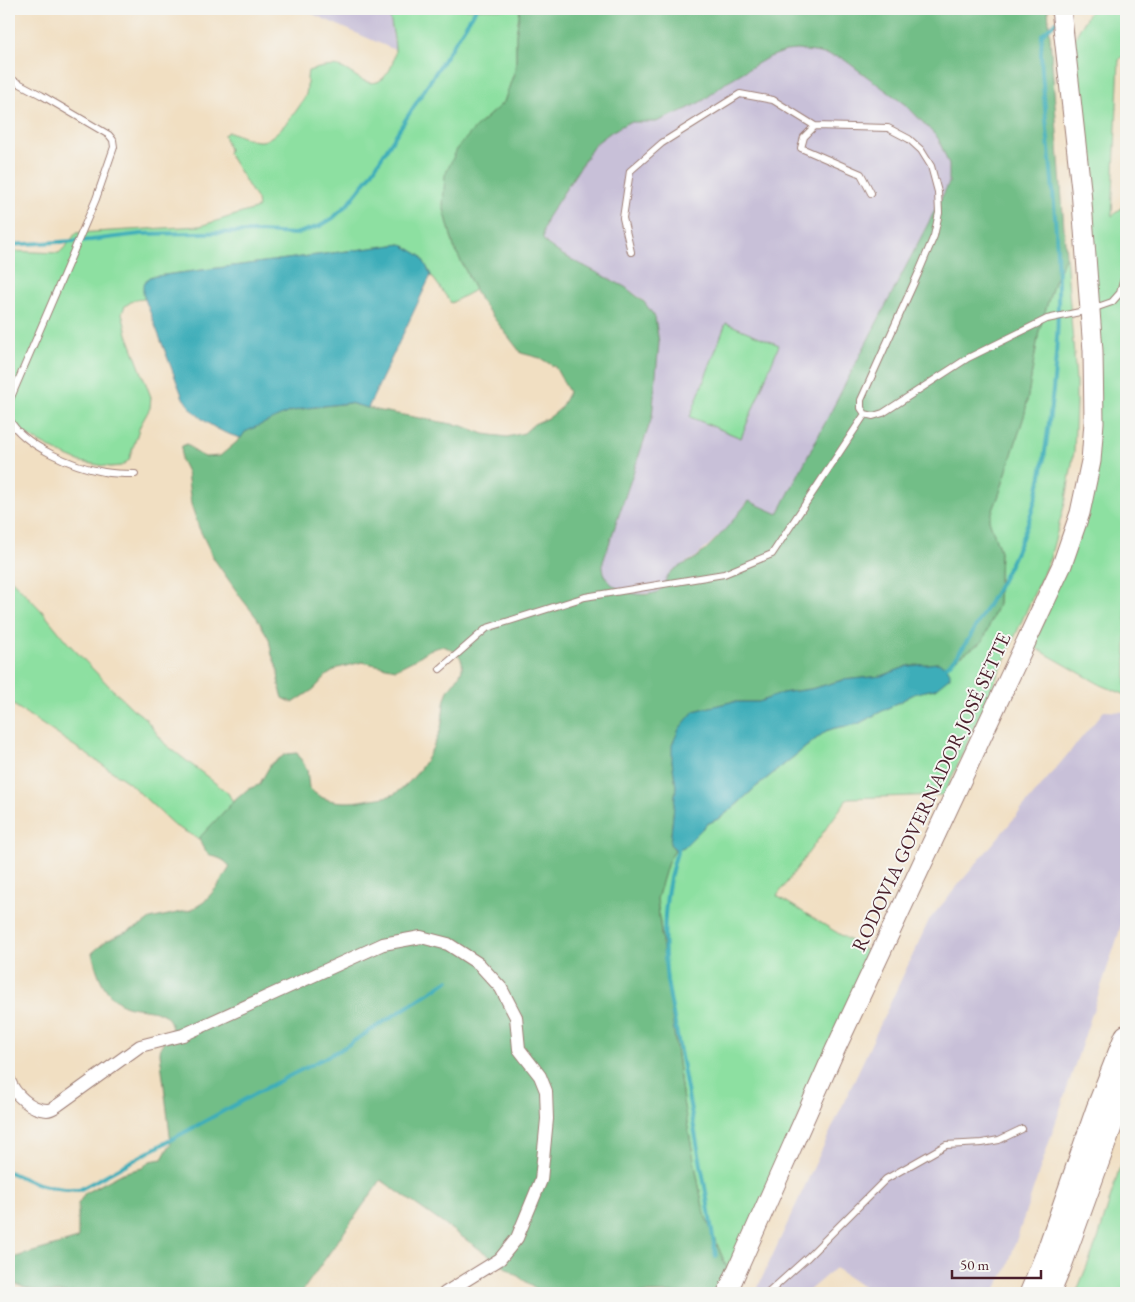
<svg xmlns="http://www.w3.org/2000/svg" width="1135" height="1302" viewBox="0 0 1135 1302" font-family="'EB Garamond',serif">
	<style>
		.industrial { fill: #c8c0d8 }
		.green { fill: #8de0a1; stroke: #6c8066 }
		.forest { fill: #72be87; stroke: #5e6e59; fill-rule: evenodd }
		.water { fill: #3dadb9; stroke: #446672 }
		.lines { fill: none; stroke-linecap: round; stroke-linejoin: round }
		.stream { stroke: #3dadb9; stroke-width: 4 }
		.service-casing { stroke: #9e7f76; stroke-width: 8 }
		.minor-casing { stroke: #9e7f76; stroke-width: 14 }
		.primary-casing { stroke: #9e7f76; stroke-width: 21 }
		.motorway-casing { stroke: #9e7f76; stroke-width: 24 }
		.service { stroke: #fff; stroke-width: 6 }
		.minor { stroke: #fff; stroke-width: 12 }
		.primary { stroke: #fff; stroke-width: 19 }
		.motorway { stroke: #fff; stroke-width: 22 }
		.labels { text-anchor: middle; stroke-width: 4; stroke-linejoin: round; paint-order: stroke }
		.street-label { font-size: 20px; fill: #4a1f2b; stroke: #f6f6f2 }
	</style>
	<rect width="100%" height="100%" fill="#f6f6f2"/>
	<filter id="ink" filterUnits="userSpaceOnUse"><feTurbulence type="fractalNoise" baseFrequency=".02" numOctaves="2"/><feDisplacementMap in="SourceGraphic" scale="10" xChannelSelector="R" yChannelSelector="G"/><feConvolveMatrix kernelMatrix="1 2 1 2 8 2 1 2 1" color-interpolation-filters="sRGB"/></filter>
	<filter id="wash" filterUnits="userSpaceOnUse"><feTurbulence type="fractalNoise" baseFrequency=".0096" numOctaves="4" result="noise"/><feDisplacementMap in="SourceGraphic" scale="20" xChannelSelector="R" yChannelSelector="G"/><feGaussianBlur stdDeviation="1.12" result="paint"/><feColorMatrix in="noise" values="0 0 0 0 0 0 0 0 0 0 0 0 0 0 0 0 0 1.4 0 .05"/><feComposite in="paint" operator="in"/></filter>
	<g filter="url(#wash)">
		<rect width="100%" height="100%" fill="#f1dfc2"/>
		<path class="industrial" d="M301,9H389L395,50Z
			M797,50L815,52L842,58L907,106L938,138L949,165V183L778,514L748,501L732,523L696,557L671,571L661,590L654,593L636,594L623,591L610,584L602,571L603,562L652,417L656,371L644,301L625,287L561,254L547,244L543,239V231L547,218L595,144L611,132L629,122H656L687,109L704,100L728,81L767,58L787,51Z
			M1104,711L1126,712V905L1118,936L1006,1271L993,1293H872L835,1268L806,1293H755L929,920Z"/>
		<path class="green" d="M389,9H520L516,35V67L504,102L476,127L443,205L454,247L475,290L451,303L431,275L421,256L401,244L149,277L143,294L145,299L134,300L125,306L122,313L127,334L151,397L150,408L140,426L129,460L121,466L110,467L81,462L60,453L24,434L9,413V251L59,253L67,245L76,233L200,226L255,209L258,207L257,200L228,153L229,150L224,135L228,132C239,134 250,142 262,141C275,140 302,106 306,94C308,88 306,78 308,71C318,68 333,64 342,68C357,75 372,93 386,75C392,68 394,60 395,51C395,37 390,22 389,9Z
			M1091,9H1126V53L1119,60L1112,216L1126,204V695L1101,685L1034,647L1095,482L1073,41Z
			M1066,255L1076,380V404L1074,452L1066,499L1050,558L944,795L848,798L777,896L872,954L729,1273L704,1213L683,1101L657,899L668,862L675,850L690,841L707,824L720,818L734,807L756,787L826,731L835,728L858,724L916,693L935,689L948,668L946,666L983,641L998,604L1000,551L989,520L999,495L1025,413L1039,331L1054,282Z
			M726,323L779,345L741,438L690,417Z
			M9,577L41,610L67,642L110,687L133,709L145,718L165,744L228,793L233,802L199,839L175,826L128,782L9,702Z
			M1126,1146V1293H1076L1098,1239Z"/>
		<path class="forest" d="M520,9H1048L1066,255L1054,282L1039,331L1025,413L999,495L989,520L1000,551L998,604L983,641L946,666L937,663L908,666L882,676L843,680L811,689L782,693L759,702H731L694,711L672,761L676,786L670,844L675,850L668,862L657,899L662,943L683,1101L704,1213L729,1273L720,1293H542L381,1180L301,1293H45L25,1288L9,1281V1259L78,1239V1204L85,1193L123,1173L142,1168L150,1161L162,1159L171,1143L160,1053L161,1046L172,1028C168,1003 135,1013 120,1003C102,991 97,972 92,953L106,941L142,925L150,919L191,910L204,902L218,886L230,867C220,852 206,863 199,838L233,802L248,789L259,785L271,764L286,754L297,753L307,769L309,788C312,791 317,795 321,797C333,803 353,803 366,800C375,798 389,798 396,793C416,780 432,753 440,731C444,719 442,705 447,693C451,683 467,673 461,659C458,652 450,649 443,646L429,650L414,660L396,669L362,662L338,668L326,676L314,689L293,703L283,698L279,685L278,670L272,655L269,639L257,618L242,599L214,559L199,528L191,504L187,472L181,460L182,446L187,444L197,453L205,457L220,456L239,440L245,432L273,418L289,412L307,408L349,403L381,411L463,426L484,434L507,437L524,433L534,424L550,417L560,409L569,392L555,367L540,358L521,353L480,300L454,247L443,205L445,175L458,147L476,127L504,102L516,67V35ZM797,50L815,52L842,58L907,106L938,138L949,165V183L778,514L749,501C733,520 715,543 696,558C689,563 679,565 672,571C665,576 665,588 657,592C646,597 629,594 619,589C608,583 602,575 603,562L652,417L659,343L655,317L644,302L625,287L561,254L547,244L543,239V231L547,218L595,144L611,132L629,122H656L687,109L704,100L728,81L767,58L786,51Z"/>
		<path class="water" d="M401,244L421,256L431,275L368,408L349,403L307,408L289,412L245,432L241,438C217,432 196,418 183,398L143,294V285L149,277Z
			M938,663L946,666L950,672V677L935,689L916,693L858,724L835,728L826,731L756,787L734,807L720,818L707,824L684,847L676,850L670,844L676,786L672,761V745L679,729L694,711L731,702H759L782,693L811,689L843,680L882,676L908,666Z"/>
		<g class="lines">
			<path class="stream" d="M9,245L91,240L141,234L260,232L295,234L320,226L333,218L348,204L369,177L476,9
				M944,668C961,657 976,625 987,607C1007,573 1026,535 1036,497C1043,472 1046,447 1049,422C1057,366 1060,310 1057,253C1055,186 1044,120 1041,53L1042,34L1056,22
				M679,846C663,892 662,933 667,981L706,1192L716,1257
				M9,1172C35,1184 50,1189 79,1190L262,1090L340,1050L449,980"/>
		</g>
	</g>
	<g filter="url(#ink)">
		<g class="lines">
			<defs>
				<path id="service" d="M9,78L41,95L109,135L113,140L114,147L96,199L9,402
					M815,126L804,137L801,148L861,174L871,193
					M631,252L623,218L630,171L662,143L740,94L773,100L815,126L888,128L909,139L921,150L931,166L938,192L939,213L934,236L918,274L861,400V408L865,414L873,416L883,413L968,358L1047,319L1089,310L1112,302L1120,293L1124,278L1126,205
					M9,419C24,446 74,467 104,472C114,474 125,474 135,474
					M440,669L487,628L585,597L724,574L772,554L865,414
					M768,1293L808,1257L886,1179L946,1145L982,1143L999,1140L1022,1129"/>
				<path id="minor" d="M9,1080C14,1094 31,1110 47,1110C51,1110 55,1107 58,1105L140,1046L183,1035L383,944L421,937L448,944L479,964L501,988L516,1017L519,1049L540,1076L546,1091L547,1119L541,1180L517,1238L500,1259L445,1293"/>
				<path id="primary" d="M727,1293L835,1050L1062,565L1080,513L1091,461L1094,422L1093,351L1081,189L1061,9"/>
				<path id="motorway" d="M1031,1293L1047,1254L1097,1110L1126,1036
					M1049,1293L1060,1267L1126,1084"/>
			</defs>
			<use href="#service" class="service-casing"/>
			<use href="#minor" class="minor-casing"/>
			<use href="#primary" class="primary-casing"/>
			<use href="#motorway" class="motorway-casing"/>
			<use href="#service" class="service"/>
			<use href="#minor" class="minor"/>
			<use href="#primary" class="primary"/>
			<use href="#motorway" class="motorway"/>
		</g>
	</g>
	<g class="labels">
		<g class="street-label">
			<text transform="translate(931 792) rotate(-65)" y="7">RODOVIA GOVERNADOR JOSÉ SETTE</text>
		</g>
	</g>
	<rect width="1135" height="1302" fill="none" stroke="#f6f6f2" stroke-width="30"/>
	<path d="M952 1270v8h89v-8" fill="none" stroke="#4a1f2b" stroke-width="2.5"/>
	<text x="960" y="1270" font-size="15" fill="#4a1f2b" stroke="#f6f6f2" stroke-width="4" paint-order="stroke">50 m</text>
</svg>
